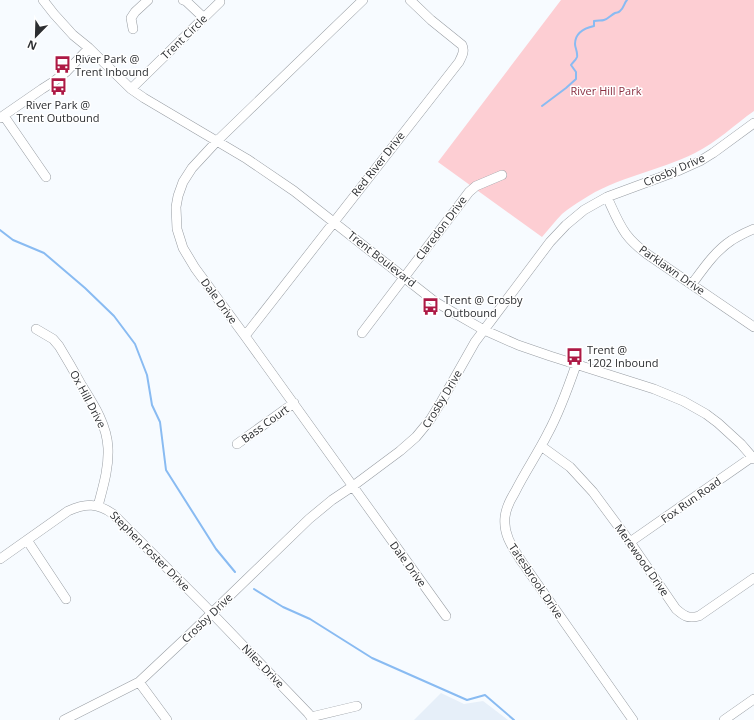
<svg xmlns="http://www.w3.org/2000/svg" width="754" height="720" viewBox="0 0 754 720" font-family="'Open Sans',sans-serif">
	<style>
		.built { fill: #e6eff9 }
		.green { fill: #fdced3 }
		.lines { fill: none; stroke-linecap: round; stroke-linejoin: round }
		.stream { stroke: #89bbf2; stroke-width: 2 }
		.minor-casing { stroke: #989da3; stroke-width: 10 }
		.minor { stroke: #fff; stroke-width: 9 }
		.labels { text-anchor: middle; stroke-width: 3; stroke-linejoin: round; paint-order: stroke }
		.street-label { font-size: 11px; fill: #2c2e31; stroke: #fff }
		.poi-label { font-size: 11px; fill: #2c2e31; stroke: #fff; text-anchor: start }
		.park-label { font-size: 11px; fill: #8a2f41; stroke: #fff }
	</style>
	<rect width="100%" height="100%" fill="#f7fbff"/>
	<path class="built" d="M441,693L464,704L483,701L508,720H414Z"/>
	<path class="green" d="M561,0H754V111C734,125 717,142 695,153C659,171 616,177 582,200C575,204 568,209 562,214C555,221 549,229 542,237L438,162Z"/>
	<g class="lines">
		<path class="stream" d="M542,106L566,88L576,79V72L571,65C573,62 576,60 577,57C578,52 575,48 575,44C575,32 585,28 594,26V21C598,20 601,21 604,20C608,19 611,15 615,13C618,12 618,13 620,11C624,8 624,3 627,0
			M0,230L13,240L44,253L85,288L114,316L135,344L147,375L152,405L160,422L166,470L216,549L235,572
			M254,589L283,607L310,619L372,658L467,700L485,695L514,720"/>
		<defs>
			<path id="minor" d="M43,0L54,14L73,35L89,48L131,89L144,98L247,159L294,191L434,301L456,314L484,330L518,345L550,356L654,389L683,401L706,414L718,423L741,444L754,459
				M183,0L186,1L204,18
				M363,0L217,141L192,168L183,182L178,196L176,207L177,229L183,248L195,268L245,336L446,616
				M133,29L131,18L135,12L148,0
				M131,89L220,2
				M4,116L46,177
				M0,118L42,89L53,82L66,72L89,48
				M607,197C613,210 618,223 626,234C632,242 639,248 647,254L754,327
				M692,284C703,269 715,251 732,240C739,236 746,232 754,229
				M36,329L53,339L59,346C67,359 75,373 82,386C94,405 107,425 108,448C109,468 103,487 98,506
				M362,333L469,192L476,186L502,175
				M245,336L459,62C462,56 465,51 462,45L431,20L410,0
				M576,365C568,388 560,411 548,433C538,453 525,472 515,492C510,500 506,508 505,517C503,535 513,548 522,562L633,720
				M237,444L294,403
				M541,446L570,467L593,492L630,542L676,609C684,616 688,619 699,616L754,578
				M27,540L66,599
				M630,542L752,457
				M0,559L68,511C86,503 98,503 113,514L205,606L308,713L311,717L312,720
				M139,682L167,720
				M311,717L357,706
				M64,720L139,682L187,637L309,519L332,500L353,486L400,451L416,437L430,420L441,402L475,342L550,242L566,225L584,210L607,197L680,170L700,161L713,153L754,123
				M724,720L754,699"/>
		</defs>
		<use href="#minor" class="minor-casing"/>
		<use href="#minor" class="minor"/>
	</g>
	<defs>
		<symbol id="bus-bare" viewBox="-9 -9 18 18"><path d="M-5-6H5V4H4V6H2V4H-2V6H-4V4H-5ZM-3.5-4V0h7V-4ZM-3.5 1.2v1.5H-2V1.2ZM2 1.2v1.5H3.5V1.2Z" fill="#ad1945" stroke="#fff" stroke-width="2.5" paint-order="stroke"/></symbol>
	</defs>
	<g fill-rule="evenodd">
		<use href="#bus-bare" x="50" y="52" width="25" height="25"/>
		<use href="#bus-bare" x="46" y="74" width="25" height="25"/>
		<use href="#bus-bare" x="418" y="294" width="25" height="25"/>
		<use href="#bus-bare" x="562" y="344" width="25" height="25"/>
	</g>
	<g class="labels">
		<g class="street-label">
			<text transform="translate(184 37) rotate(-44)" y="4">Trent Circle</text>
			<text transform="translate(378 164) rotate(-52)" y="4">Red River Drive</text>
			<text transform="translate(674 170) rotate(-23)" y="4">Crosby Drive</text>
			<text transform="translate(441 228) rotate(-53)" y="4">Claredon Drive</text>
			<text transform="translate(382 259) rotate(38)" y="4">Trent Boulevard</text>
			<text transform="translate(672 270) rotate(35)" y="4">Parklawn Drive</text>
			<text transform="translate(219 301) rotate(54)" y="4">Dale Drive</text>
			<text transform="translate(88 399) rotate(62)" y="4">Ox Hill Drive</text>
			<text transform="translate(442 399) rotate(-59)" y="4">Crosby Drive</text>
			<text transform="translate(265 424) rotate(-36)" y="4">Bass Court</text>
			<text transform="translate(691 500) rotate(-35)" y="4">Fox Run Road</text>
			<text transform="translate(150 551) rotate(45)" y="4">Stephen Foster Drive</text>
			<text transform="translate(642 560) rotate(55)" y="4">Merewood Drive</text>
			<text transform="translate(408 564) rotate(54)" y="4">Dale Drive</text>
			<text transform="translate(536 581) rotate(56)" y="4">Tatesbrook Drive</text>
			<text transform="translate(207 618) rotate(-44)" y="4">Crosby Drive</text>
			<text transform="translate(263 666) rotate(46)" y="4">Niles Drive</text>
		</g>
		<g class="poi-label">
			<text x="75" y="63">River Park @<tspan x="75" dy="13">Trent Inbound</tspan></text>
			<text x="58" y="109" text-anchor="middle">River Park @<tspan x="58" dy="13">Trent Outbound</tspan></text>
			<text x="444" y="304">Trent @ Crosby<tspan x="444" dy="13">Outbound</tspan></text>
			<text x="587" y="354">Trent @<tspan x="587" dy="13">1202 Inbound</tspan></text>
		</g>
		<g class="park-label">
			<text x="606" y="95">River Hill Park</text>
		</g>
	</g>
	<g transform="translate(36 36) rotate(203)" stroke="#ffffff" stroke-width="3" paint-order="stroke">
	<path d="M0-3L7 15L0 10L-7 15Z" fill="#2c2e31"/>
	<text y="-6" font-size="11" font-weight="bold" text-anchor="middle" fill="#2c2e31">N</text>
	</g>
</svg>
